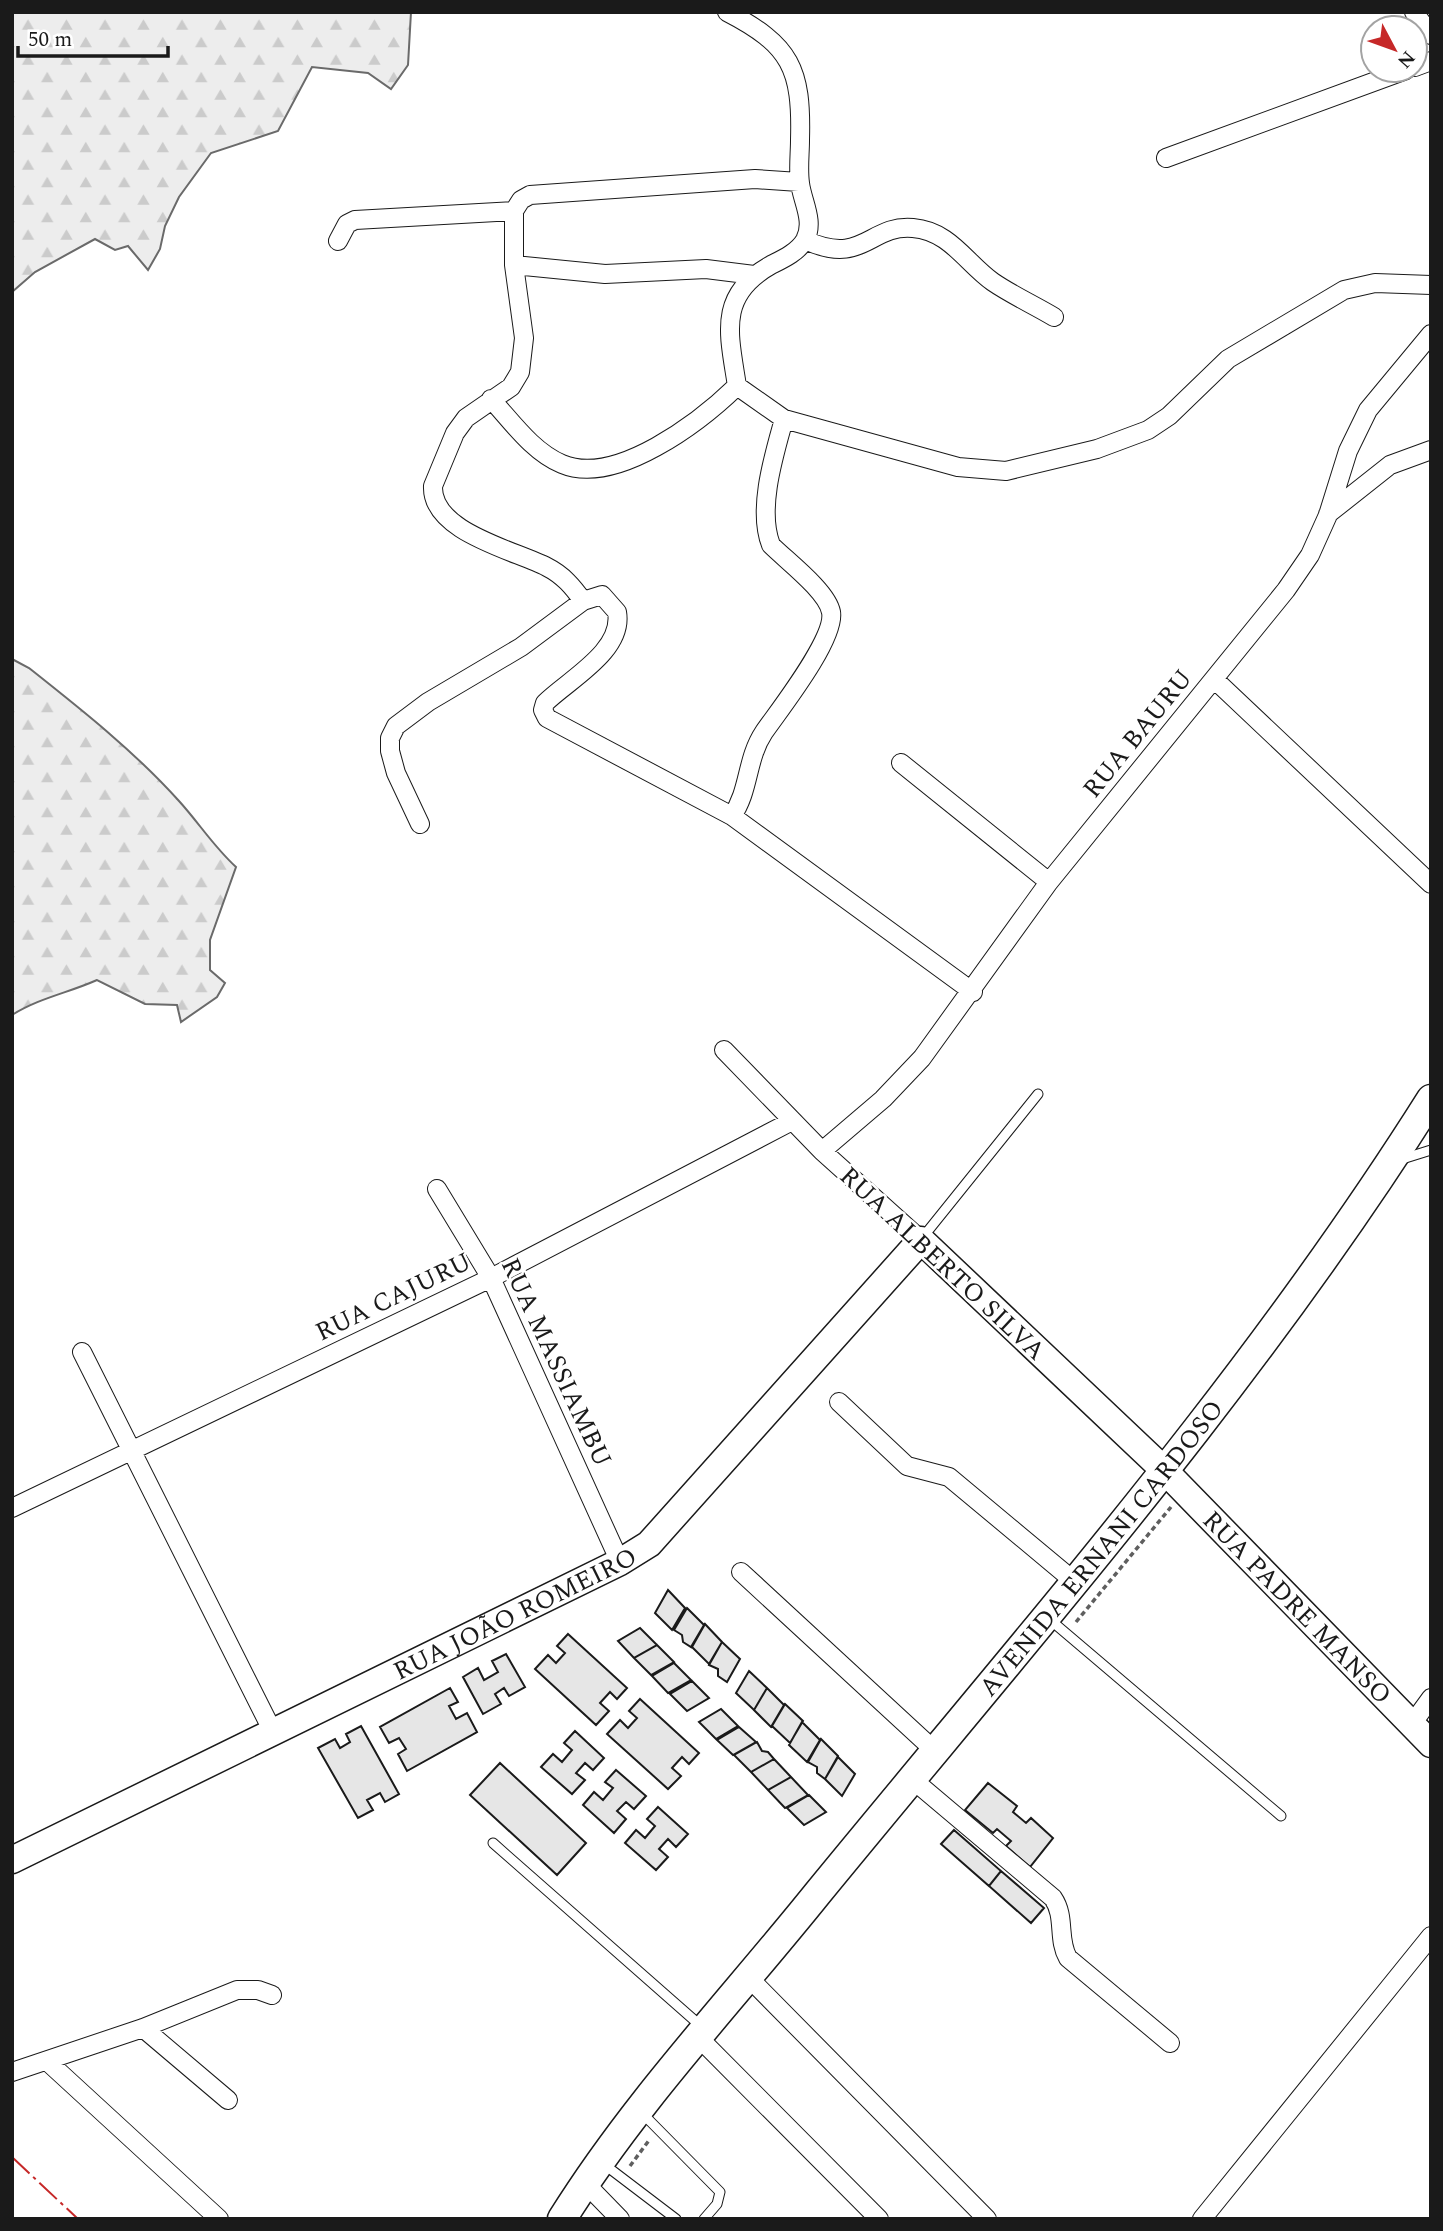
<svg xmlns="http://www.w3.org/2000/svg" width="1443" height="2231" viewBox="0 0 1443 2231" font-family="Spectral,serif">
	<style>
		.forest { fill: url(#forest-firs); stroke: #6a6a6a; stroke-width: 2 }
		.building { fill: #e6e6e6; stroke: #1a1a1a; stroke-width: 2 }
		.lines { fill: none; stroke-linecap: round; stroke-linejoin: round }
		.lane-casing { stroke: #1a1a1a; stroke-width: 11 }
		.street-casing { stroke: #1a1a1a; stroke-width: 20 }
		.secondary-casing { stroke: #1a1a1a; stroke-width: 29 }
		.primary-casing { stroke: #1a1a1a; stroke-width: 31 }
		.path { stroke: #5f5f5f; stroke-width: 3.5; stroke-dasharray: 5 3.5; stroke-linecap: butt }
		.lane { stroke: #fff; stroke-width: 9 }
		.street { stroke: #fff; stroke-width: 18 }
		.secondary { stroke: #fff; stroke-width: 26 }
		.primary { stroke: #fff; stroke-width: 28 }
		.power { stroke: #c62828; stroke-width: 2; stroke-dasharray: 24 5 3.5 5; stroke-linecap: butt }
		.labels { text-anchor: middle; stroke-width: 5; stroke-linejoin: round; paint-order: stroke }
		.street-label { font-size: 26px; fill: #1a1a1a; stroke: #fff }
	</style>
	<defs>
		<pattern id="forest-firs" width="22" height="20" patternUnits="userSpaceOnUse" patternTransform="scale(1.75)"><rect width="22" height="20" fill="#ededed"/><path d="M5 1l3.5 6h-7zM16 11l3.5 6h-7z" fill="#cbcbcb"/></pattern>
	</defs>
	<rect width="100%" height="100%" fill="#fff"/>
	<path class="forest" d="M12,12H411L408,65L391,89L368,73L312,67L278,131L211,153L179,197L165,226L160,249L148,270L128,246L115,250L95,239L35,272L12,292Z
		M12,659L29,668C82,710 134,751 179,801C199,823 214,847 236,867L210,940V970L225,983L217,997L181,1022L177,1005L145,1004L97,980C68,993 39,998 12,1015Z"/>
	<path class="building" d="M668,1590L685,1608L672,1630L655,1613Z
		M687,1608L704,1625L691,1647L683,1642L682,1635L674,1630Z
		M705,1624L722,1642L709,1664L692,1647Z
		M640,1628L657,1645L634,1658L618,1641Z
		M568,1634L627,1688L617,1699L610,1692L600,1703L609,1711L596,1725L535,1669L548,1655L556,1663L565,1653L557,1646Z
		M722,1642L740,1659L727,1682L718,1676V1669L709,1665Z
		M657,1645L674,1662L651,1675L634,1658Z
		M506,1654L525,1687L509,1696L504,1688L495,1694L501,1704L483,1714L463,1677L478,1668L484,1680L498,1672L492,1661Z
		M674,1663L691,1680L668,1693L652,1676Z
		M749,1671L767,1688L754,1710L736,1693Z
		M692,1681L709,1698L687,1711L670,1694Z
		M450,1688L458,1702L449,1706L456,1719L467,1713L477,1732L407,1771L398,1754L406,1749L399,1738L389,1743L380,1727Z
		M767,1688L784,1705L771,1727L754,1710Z
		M640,1699L699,1753L689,1764L682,1757L672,1768L681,1776L668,1789L607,1734L620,1720L628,1728L637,1718L629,1711Z
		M785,1704L803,1721L790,1743L772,1726Z
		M721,1709L738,1726L716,1739L699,1722Z
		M802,1722L820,1740L807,1762L789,1745Z
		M361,1726L399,1794L385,1802L380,1793L367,1800L373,1810L358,1818L318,1748L335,1739L340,1748L350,1742L346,1734Z
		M739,1727L756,1742L733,1755L717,1740Z
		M575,1731L604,1758L593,1770L585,1763L576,1773L585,1780L572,1794L541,1767L553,1754L562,1762L572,1750L564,1743Z
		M821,1739L838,1756L825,1779L817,1773V1767L808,1762Z
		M757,1742L762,1751L768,1752L774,1759L751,1772L734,1755Z
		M838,1757L855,1774L842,1796L825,1779Z
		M774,1759L791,1777L768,1790L751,1772Z
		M500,1763L586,1843L557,1875L470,1795Z
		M616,1770L646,1796L634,1809L626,1802L617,1811L626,1819L614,1833L583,1805L594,1792L603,1800L613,1788L605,1782Z
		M791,1777L808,1795L785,1808L768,1790Z
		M988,1783L1017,1806L1013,1812L1026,1823L1031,1818L1053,1838L1030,1867L1006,1846L1011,1841L997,1829L993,1833L965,1810Z
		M809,1795L826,1812L804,1825L787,1808Z
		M658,1807L688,1834L676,1847L668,1839L659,1849L668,1857L656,1870L625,1843L636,1830L645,1838L655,1826L647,1819Z
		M954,1830L1001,1871L989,1886L941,1844Z
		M1001,1871L1044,1908L1031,1923L989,1886Z"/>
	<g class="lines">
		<defs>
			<path id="lane" d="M1399,1160L1431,1150
				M923,1237L1038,1094
				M1048,1618L1281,1816
				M493,1843L702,2027
				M641,2112L720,2192L717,2204L704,2219
				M605,2165L676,2219"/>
			<path id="street" d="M727,12C791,45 802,69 800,140C800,154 798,169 800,183C802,201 815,221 805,240C798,252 783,259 771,265C717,295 729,334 737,386L784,419L958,467L1006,471L1097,449L1148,430L1169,416L1228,359L1344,290L1375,283L1431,285
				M1414,12L1431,35
				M1415,67L1431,61
				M1166,158L1406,70
				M514,211V265L524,338L520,372L511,387L466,418L455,433L433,486C431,532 514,550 547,567C563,575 573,587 583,601
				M514,211L521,200L530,195L755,179L799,182
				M805,240C864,267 869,224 913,228C950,231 966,263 993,282C1012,295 1034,305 1054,317
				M338,241L347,224L355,220L514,211
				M514,265L605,274L706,269L754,275
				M491,399C512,422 533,452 562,464C616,487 701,421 737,386
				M1328,514L1390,465L1431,450
				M1214,679L1431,884
				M901,763L1049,882
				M732,816C750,790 746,759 764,732C780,709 836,638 831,612C827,591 787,561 771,545C757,509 774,455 784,419
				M420,824L396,773L390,751V738L396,726L428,702L521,647L583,601L602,595L617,612C624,651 568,680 545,703L543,710L547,718L732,816L973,992
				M724,1050L822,1151L921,1240
				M822,1151L883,1099L922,1058L1049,882L1286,590L1310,555L1328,515L1348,451L1368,410L1431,334
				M437,1189L491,1278L620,1562
				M82,1352L274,1734
				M839,1402L907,1466L949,1477L1075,1582
				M12,1508L491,1278L792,1121
				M741,1572L935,1751
				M1412,1724L1431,1698
				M912,1779L1053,1898C1066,1917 1057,1939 1068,1958L1170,2043
				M749,1978L987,2219
				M143,2028L228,2100
				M698,2037L879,2219
				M47,2061L219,2219
				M12,2072L143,2028L237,1990H258L272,1995
				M584,2182L620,2219
				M1202,2219L1431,1936"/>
			<g id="secondary">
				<path id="s1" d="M12,1860L620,1562L649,1544L921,1240L1165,1471L1431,1744"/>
			</g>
			<g id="primary">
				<path id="s2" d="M562,2219C635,2102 731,2001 817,1894C1029,1635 1252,1383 1431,1099"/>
			</g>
		</defs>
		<use href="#lane" class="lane-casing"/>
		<use href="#street" class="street-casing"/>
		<use href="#secondary" class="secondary-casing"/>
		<use href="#primary" class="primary-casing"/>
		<path class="path" d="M1076,1622L1171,1507
			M630,2166L650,2139"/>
		<use href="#lane" class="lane"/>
		<use href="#street" class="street"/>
		<use href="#secondary" class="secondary"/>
		<use href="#primary" class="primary"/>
		<path class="power" d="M12,2157L78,2219"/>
	</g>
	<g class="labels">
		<g class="street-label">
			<text transform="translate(1137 733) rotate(-51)" y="9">RUA BAURU</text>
			<text transform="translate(943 1263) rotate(43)" y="9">RUA ALBERTO SILVA</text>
			<text transform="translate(393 1296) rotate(-26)" y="9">RUA CAJURU</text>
			<text transform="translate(557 1362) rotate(65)" y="9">RUA MASSIAMBU</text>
			<text dy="9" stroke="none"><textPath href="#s2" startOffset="861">AVENIDA ERNANI CARDOSO</textPath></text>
			<text dy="9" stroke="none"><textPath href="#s1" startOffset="1645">RUA PADRE MANSO</textPath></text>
			<text dy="9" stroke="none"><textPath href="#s1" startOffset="560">RUA JOÃO ROMEIRO</textPath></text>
		</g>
	</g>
	<rect width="1443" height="2231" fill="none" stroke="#1a1a1a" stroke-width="28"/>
	<g transform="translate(1394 49) rotate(131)"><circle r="33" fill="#ffffff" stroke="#a3a3a3" stroke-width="2"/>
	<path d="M0-5L12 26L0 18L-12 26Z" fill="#c62828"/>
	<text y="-10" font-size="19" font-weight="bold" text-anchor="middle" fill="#1a1a1a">N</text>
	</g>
	<path d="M18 46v10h150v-10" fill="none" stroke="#1a1a1a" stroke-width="3.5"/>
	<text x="28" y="46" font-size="21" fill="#1a1a1a" stroke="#ffffff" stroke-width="5" paint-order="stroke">50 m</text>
</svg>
